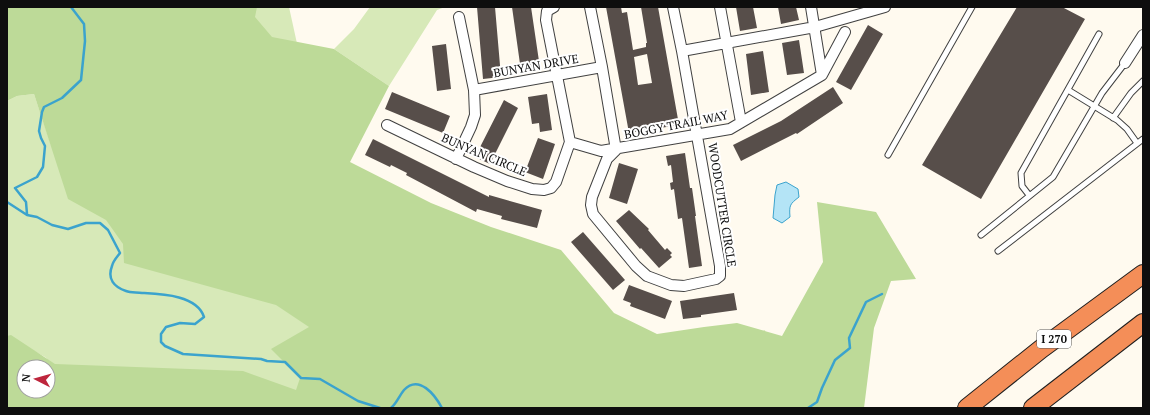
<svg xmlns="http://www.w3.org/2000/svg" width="1150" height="415" viewBox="0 0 1150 415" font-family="'PT Serif',serif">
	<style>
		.green { fill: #d7e9b8 }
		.forest { fill: #bdda98; fill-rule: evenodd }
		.water { fill: #b4e4f6; stroke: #3ba3cd }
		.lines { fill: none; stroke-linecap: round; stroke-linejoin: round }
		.stream { stroke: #3ba3cd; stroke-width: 2.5 }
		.building { fill: #574e4a; fill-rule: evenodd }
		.service-casing { stroke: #414141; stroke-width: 7 }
		.minor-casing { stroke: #414141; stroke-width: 12 }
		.motorway-casing { stroke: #1f1f1f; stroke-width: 20 }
		.service { stroke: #fff; stroke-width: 5 }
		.minor { stroke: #fff; stroke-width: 10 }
		.motorway { stroke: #f48e58; stroke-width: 18 }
		.labels { text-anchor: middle; stroke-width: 4; stroke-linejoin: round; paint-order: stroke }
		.shield { fill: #fff; stroke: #565656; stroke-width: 1 }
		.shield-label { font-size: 11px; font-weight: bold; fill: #0e0e0e }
		.street-label { font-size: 12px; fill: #0e0e0e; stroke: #fff }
	</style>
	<rect width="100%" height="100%" fill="#fffaef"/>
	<path class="green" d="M32,7H289L303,71L290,145L598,303L650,342L746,337L765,330L769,352L98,408L45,357L7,336V101L17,96L34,94L51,145Z
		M370,7H445L437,10L389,86L334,49L354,29Z"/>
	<path class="forest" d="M7,7H257L255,17L272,37L334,49L389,86L350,162L431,203L491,227L561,250L614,313L657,334L704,327L737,323L782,336L823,262L817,202L876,212L916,279L891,281L874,328L864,408H7V336L11,335L55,364L243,371L296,390L300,378L271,349L309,327L276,305L124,263L123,244L106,220L68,199L34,94L17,96L7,101ZM24,367H48V391H24Z"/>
	<path class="water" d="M786,182L798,189L799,197C790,204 789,205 790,217L782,223L773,218L775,195L777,185Z"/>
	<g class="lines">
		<path class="stream" d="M7,202L27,215L37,217L52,225L68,229L86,223H100L108,230L120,253C117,257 113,261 112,266C107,279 114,287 126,291C131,293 137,292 142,293C161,294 197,295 204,317L195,324L180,323L166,327L161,334V342L165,346L183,354L261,359L267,361L285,362L301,378L320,379L358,401L380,408
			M27,214L26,202L15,188L37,177L43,167L45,146L41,138L39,131L42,112L44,107L62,98L81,80L85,41L84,24L71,7
			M391,408C397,403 399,396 404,390C419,374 435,395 442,408
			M808,408L817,402L822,388L835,360L850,348L849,338L866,302L882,294"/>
	</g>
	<path class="building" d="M477,7H495L501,77L483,79Z
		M512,7H531L540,68L521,71Z
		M606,7H621L622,13L627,12L633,50L646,47V43H647L641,7H658L679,125L629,133ZM647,54L652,83L638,85L634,57Z
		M736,7H753L757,28L740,31Z
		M778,7H796L799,20L781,24Z
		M1017,7H1062L1085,19L981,199L922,165Z
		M868,25L883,34L851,90L836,82Z
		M799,40L804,73L787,75L782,43Z
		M446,44L451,89L437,91L432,46Z
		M763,51L769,92L751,95L746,54Z
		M833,87L843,103L797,134L796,133L741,161L733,145L781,121Z
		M392,92L450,116L443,133L385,109Z
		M547,94L552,130L540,132L539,123L532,124L528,97Z
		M504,100L518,108L490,164L475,157Z
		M538,138L555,144L543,179L525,172Z
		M373,139L489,197V195L542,210L537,228L501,219L502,216L477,209L476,212L406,175L407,173L391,165L390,167L365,155Z
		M685,153L690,188H692L696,216H695L702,266L689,268L682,218L678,219L674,189L671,190L670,183L673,182L671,165L668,166L666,156Z
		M619,163L638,169L627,204L609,198Z
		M629,210L649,229L648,230L665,250L667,248L672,253L670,255L672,257L659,268L641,248L640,249L616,221Z
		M583,232L625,280L613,290L571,242Z
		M629,285L672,301L665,319L630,306L631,303L623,300Z
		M734,293L737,310L701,315V317L683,319L680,301Z"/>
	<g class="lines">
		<defs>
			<path id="service" d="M1068,90L1117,120L1127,129L1137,143
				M1113,118L1131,93L1143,81
				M888,155L972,7
				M1029,195L1022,186L1021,173L1099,34
				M981,235L1053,177L1102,93L1125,63
				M998,251L1143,139"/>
			<path id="minor" d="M590,7L602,67L616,150L607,159L592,197L591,205L593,214L636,266L647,276L671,285L684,286L716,279L720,276V266L682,51L673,7
				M720,7L741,122
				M811,7L822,75
				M682,51L815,27L885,7
				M1125,63L1143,35
				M474,90L602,67
				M387,125L474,167L507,181L532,189L544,190L551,188L556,182L570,142L546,20L547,11L554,7
				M570,142L601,151L730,129L822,75L845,32
				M456,159L471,127L475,115L474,90L459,17"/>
			<path id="motorway" d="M967,408L1041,349L1143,274
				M1033,408L1143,323"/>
		</defs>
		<use href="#service" class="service-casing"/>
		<use href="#minor" class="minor-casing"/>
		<use href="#motorway" class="motorway-casing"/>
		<use href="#service" class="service"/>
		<use href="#minor" class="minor"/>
		<use href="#motorway" class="motorway"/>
	</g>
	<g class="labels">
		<rect class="shield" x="1037" y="330" width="34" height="18" rx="3"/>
		<g class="shield-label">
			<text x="1054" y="343">I 270</text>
		</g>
		<g class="street-label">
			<text transform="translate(536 66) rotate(-10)" y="4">BUNYAN DRIVE</text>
			<text transform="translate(676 125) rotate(-11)" y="4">BOGGY TRAIL WAY</text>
			<text transform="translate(484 155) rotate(23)" y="4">BUNYAN CIRCLE</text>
			<text transform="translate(722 205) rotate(81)" y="4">WOODCUTTER CIRCLE</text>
		</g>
	</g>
	<rect width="1150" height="415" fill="none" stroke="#0e0e0e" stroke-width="16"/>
	<g transform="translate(36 379) rotate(276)"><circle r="19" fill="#ffffff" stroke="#9f9f9f"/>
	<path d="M0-3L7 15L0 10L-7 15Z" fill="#be263d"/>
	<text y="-6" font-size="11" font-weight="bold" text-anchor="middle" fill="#0e0e0e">N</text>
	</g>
</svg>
